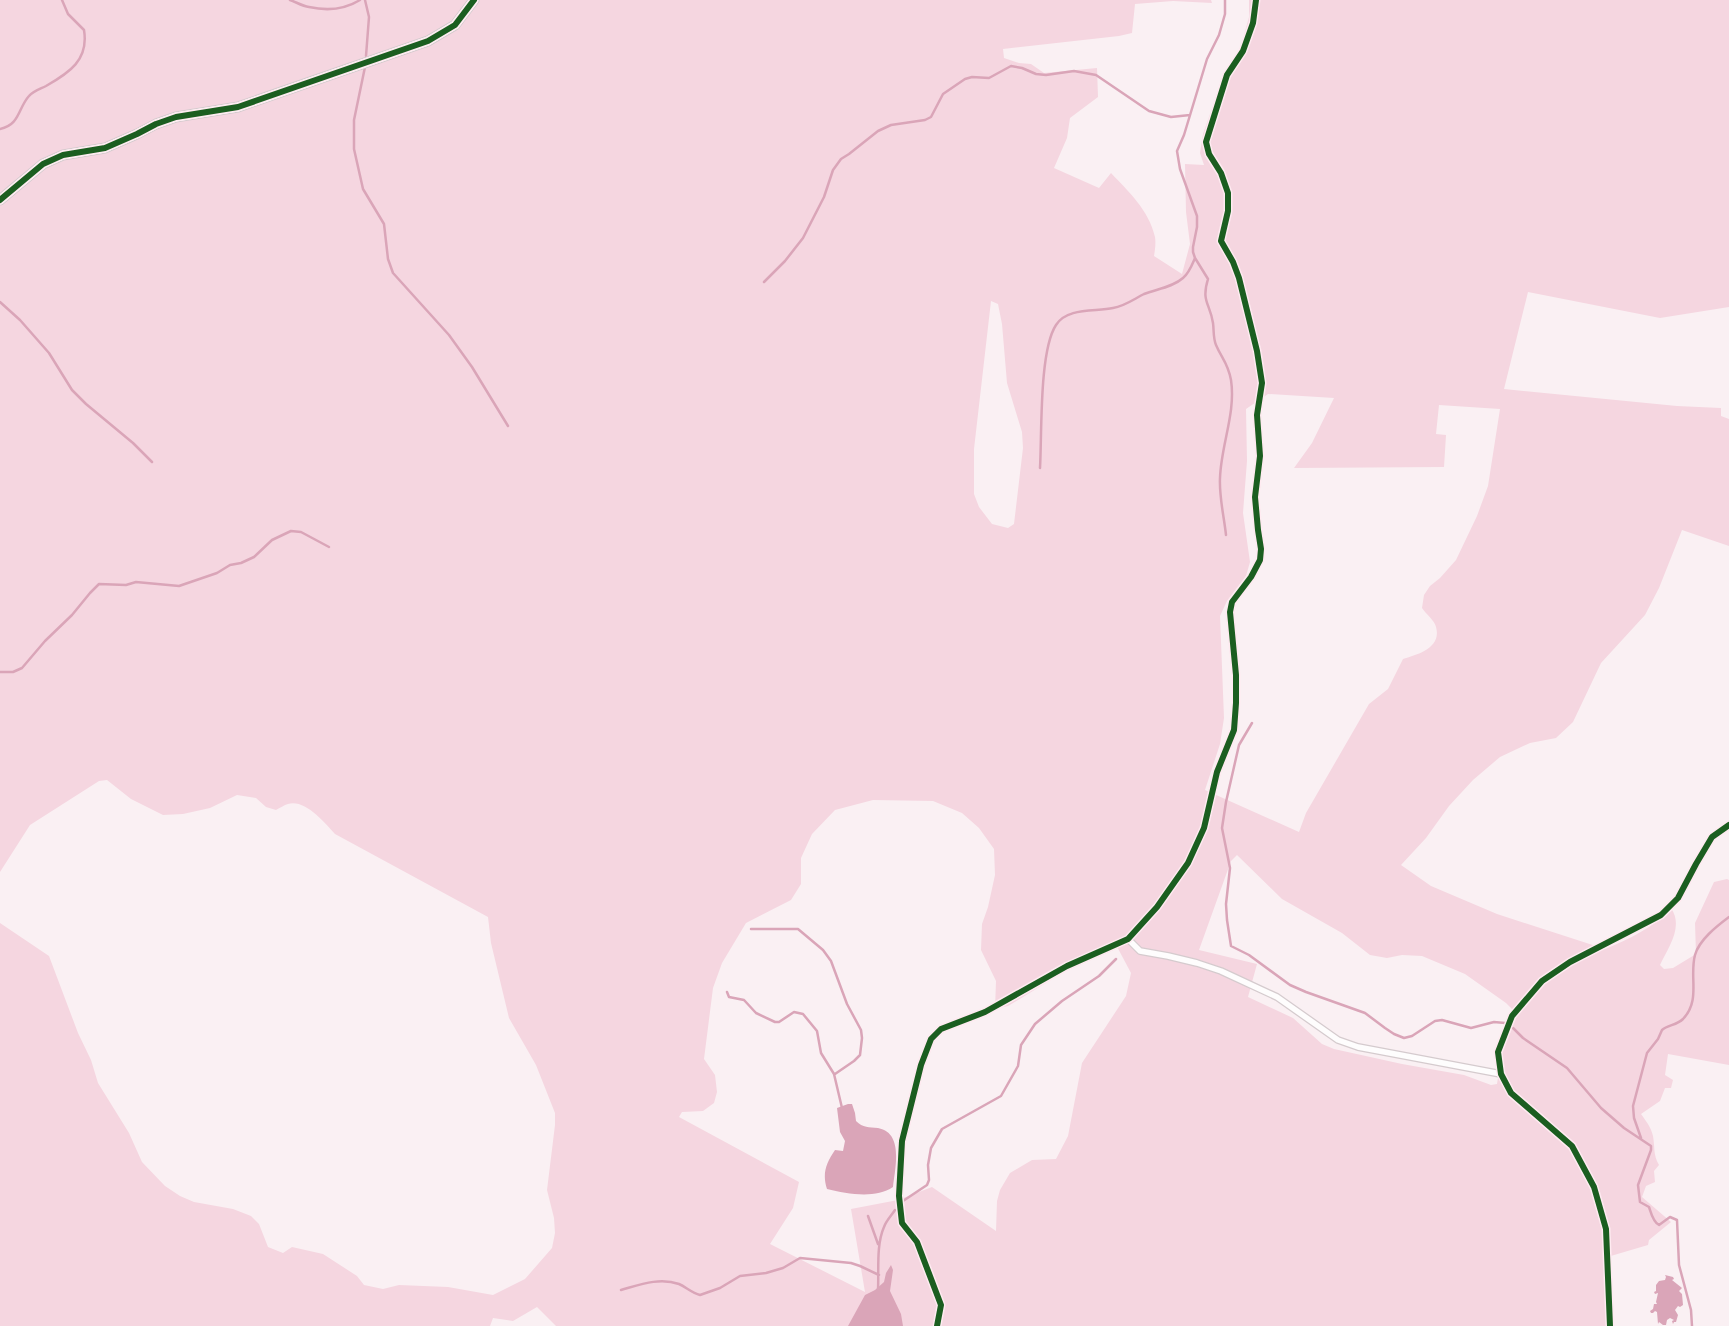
<svg xmlns="http://www.w3.org/2000/svg" width="1729" height="1326" viewBox="0 0 1729 1326" font-family="'Source Serif 4',serif">
	<style>
		.green { fill: #f5d6e0; fill-rule: evenodd }
		.water { fill: #daa5b8 }
		.lines { fill: none; stroke-linecap: round; stroke-linejoin: round }
		.stream { stroke: #daa5b8; stroke-width: 2.5 }
		.street-casing { stroke: #d5cbce; stroke-width: 8 }
		.secondary-casing { stroke: #d5cbce; stroke-width: 11 }
		.street { stroke: #fefdfd; stroke-width: 5.5 }
		.secondary { stroke: #fefdfd; stroke-width: 9 }
		.cycleway-casing { stroke: #ffebf1; stroke-width: 9 }
		.cycleway { stroke: #1b5e20; stroke-width: 6 }
	</style>
	<rect width="100%" height="100%" fill="#faf0f3"/>
	<path class="green" d="M0,0H1211L1212,3L1173,1L1135,4L1132,33L1119,36L1003,49L1004,58L1019,63L1031,64L1044,73L1097,68L1098,97L1070,118L1067,138L1054,168L1099,188L1111,173C1128,191 1149,210 1155,237C1156,243 1155,250 1154,256L1182,274L1190,244L1186,212L1185,164L1204,165L1200,153L1203,134L1222,80L1231,69L1241,46L1249,17V0H1729V307L1660,318L1528,292L1504,389L1677,406L1721,408V416L1729,419V546L1682,530L1659,588L1645,615L1601,663L1573,722L1556,738L1530,743L1500,757L1473,780L1449,806L1426,838L1401,865L1431,886L1497,914L1605,949C1629,939 1653,928 1671,908C1684,927 1668,948 1660,965L1664,969L1673,968L1696,954L1695,923L1714,882L1727,879L1729,880V1065L1668,1054L1665,1075L1673,1080L1671,1088H1665L1660,1101L1641,1114C1646,1121 1651,1127 1653,1136C1655,1147 1653,1155 1659,1165L1654,1171L1655,1182L1646,1186L1642,1197L1671,1222L1649,1240L1648,1245L1604,1258L1606,1326H556L537,1307L513,1321L493,1318L490,1326H0V923L49,956L78,1033L91,1060L98,1083L129,1133L142,1162L165,1186L180,1196L194,1202L233,1209L251,1216L259,1224L268,1247L283,1253L292,1247L323,1254L357,1276L364,1285L383,1289L399,1285L448,1287L493,1295L525,1279L552,1248L555,1233L554,1218L547,1190L555,1125V1113L536,1065L509,1018L491,943L488,917L335,834C324,822 305,799 288,804C284,805 280,808 276,810L266,807L256,798L237,795L210,808L183,814L163,815L131,799L107,780L99,781L30,825L0,872ZM991,301L998,304L1002,324L1007,383L1022,432L1023,448L1014,524L1008,528L992,524L979,507L974,494V449ZM1268,394L1334,398L1312,443L1294,468L1444,467L1446,435L1436,434L1439,405L1500,409L1488,486L1477,516L1456,560L1440,578L1430,586L1424,595L1422,608C1426,614 1435,621 1436,627C1442,648 1417,655 1403,659L1388,689L1369,704L1306,813L1299,832L1205,790L1220,744L1224,718L1220,616L1227,601L1246,576L1250,562L1243,513L1247,461L1246,409ZM873,800L933,801L962,813L979,828L994,849L995,875L988,907L982,924L981,950L996,981L995,1009L1008,1006L1023,997L1114,941L1131,973L1126,996L1082,1063L1068,1136L1056,1159L1032,1160L1010,1173L1000,1190L997,1201L996,1231L932,1187L898,1200L851,1209L865,1292L770,1244L793,1208L799,1182L679,1117L682,1112L703,1111L714,1103L717,1092L715,1075L704,1059L713,988L722,963L746,923L791,900L801,884V858L812,834L835,810ZM1237,855L1282,899L1342,933L1370,955L1387,958L1402,955L1422,956L1465,974L1506,1003L1512,1009L1514,1016L1503,1045L1497,1084L1491,1085L1464,1075L1402,1064L1334,1049L1322,1044L1293,1018L1248,997L1257,964L1199,950L1231,861Z"/>
	<path class="water" d="M848,1104H852L855,1113L856,1121C863,1128 869,1127 878,1128C904,1133 895,1168 893,1187C875,1199 848,1194 827,1189C822,1174 826,1163 835,1150L843,1151L845,1141L840,1132L837,1108Z
		M891,1265L893,1270L890,1291L901,1314L903,1326H848L865,1295L875,1290L884,1282L886,1273Z
		M1665,1275L1673,1277L1674,1279L1672,1280L1682,1288L1679,1291L1682,1294L1683,1305L1680,1307L1678,1306L1675,1310L1678,1315L1676,1322H1674L1673,1324L1672,1321L1674,1320L1670,1318L1667,1320L1666,1325H1663L1659,1322L1658,1324L1657,1312L1655,1311L1653,1313H1651L1650,1311L1653,1309L1654,1304H1657L1656,1302L1658,1293L1655,1294L1654,1292L1656,1291V1285L1659,1281L1665,1280L1666,1277Z"/>
	<g class="lines">
		<path class="stream" d="M290,0C296,2 302,6 309,7C327,11 344,10 360,0
			M365,0L369,17L366,56
			M1225,0V14L1219,35L1207,59L1184,135L1177,151L1180,169L1197,216V227L1193,247V252L1195,258L1208,279C1201,302 1210,303 1213,323C1214,330 1213,338 1216,345C1222,359 1228,363 1231,380C1236,413 1221,445 1220,478C1219,497 1224,516 1226,535
			M365,67L354,120V149L363,189L384,224L388,259L393,273L449,335L472,367L508,426
			M0,129C20,125 18,108 29,96C33,91 40,89 46,86C69,73 89,60 84,30L68,14L62,0
			M764,282L785,261L803,238L824,197L833,170L841,159L849,154L878,131L891,125L925,120L931,117L943,94L965,79L972,77L989,78L1011,66L1022,68L1036,74L1046,75L1074,71L1096,75L1149,111L1171,117L1190,115
			M0,302L20,320L49,353L72,390L86,404L133,443L152,462
			M1040,468C1042,434 1039,351 1056,325C1067,307 1096,312 1113,308C1125,306 1134,299 1144,294C1157,289 1173,287 1183,278C1189,273 1192,265 1195,258
			M0,672H13L22,668L45,641L72,615L90,593L99,584L126,585L136,582L179,586L217,573L230,565L241,563L254,557L272,540L291,531L301,532L329,547
			M1252,723L1239,745L1226,802L1222,828L1230,868L1226,904L1227,920L1231,946L1249,955L1290,985L1306,992L1365,1013L1385,1028L1394,1034L1404,1038L1412,1036L1435,1021L1442,1020L1471,1028L1494,1022L1505,1023
			M751,929H798L823,950L831,961L847,1004L861,1030L862,1038L860,1055L854,1061L835,1074
			M727,992L729,997L744,1000L756,1013L775,1022H779L794,1012L803,1014L817,1031L821,1053L834,1074L842,1108
			M1513,1028L1523,1038L1567,1068L1601,1108L1624,1128L1651,1146V1150L1638,1185L1640,1202L1649,1207C1651,1213 1653,1222 1659,1225L1670,1217L1677,1220L1679,1265L1691,1310L1692,1326
			M1641,1138L1634,1118L1633,1106L1647,1053L1658,1039L1662,1030C1668,1025 1677,1025 1683,1019C1701,1000 1689,977 1695,955C1699,940 1717,926 1729,917
			M903,1201L927,1185L929,1180L928,1165L931,1148L942,1129L1001,1096L1018,1066L1021,1045L1035,1024L1062,1001L1099,976L1116,959
			M868,1216L878,1244
			M621,1290C639,1285 659,1277 679,1284C686,1287 692,1293 700,1295L720,1288L740,1276L766,1273L783,1268L800,1258L851,1263L860,1266L879,1275
			M878,1290C879,1270 876,1245 884,1227C886,1221 891,1216 895,1210"/>
		<defs>
			<path id="street" d="M1128,939L1140,951L1168,956L1197,963L1221,971L1277,997L1338,1040L1358,1047L1501,1074
				M937,1326L941,1305L917,1242L902,1223L899,1196L902,1141L921,1065L931,1039L941,1029L985,1012L1067,966L1128,939L1157,907L1188,863L1204,828L1217,772L1234,730L1236,703V675L1230,612L1232,602L1251,577L1260,560L1261,549L1258,530L1255,497L1260,456L1257,415L1262,383L1257,351L1239,278L1233,262L1221,241L1228,211V193L1221,173L1209,154L1206,142L1227,75L1243,51L1253,23L1256,0
				M1610,1326L1606,1229L1594,1187L1572,1146L1511,1093L1501,1074L1498,1052L1512,1016L1542,981L1570,962L1661,915L1678,898L1696,864L1712,837L1729,825"/>
			<path id="secondary" d="M0,200L43,164L63,155L105,148L137,134L156,124L176,117L238,107L428,41L455,25L474,0"/>
		</defs>
		<use href="#street" class="street-casing"/>
		<use href="#secondary" class="secondary-casing"/>
		<use href="#street" class="street"/>
		<use href="#secondary" class="secondary"/>
		<defs>
			<path id="cycleway" d="M0,200L43,164L63,155L105,148L137,134L156,124L176,117L238,107L428,41L455,25L474,0
				M937,1326L941,1305L917,1242L902,1223L899,1196L902,1141L921,1065L931,1039L941,1029L985,1012L1067,966L1128,939L1157,907L1188,863L1204,828L1217,772L1234,730L1236,703V675L1230,612L1232,602L1251,577L1260,560L1261,549L1258,530L1255,497L1260,456L1257,415L1262,383L1257,351L1239,278L1233,262L1221,241L1228,211V193L1221,173L1209,154L1206,142L1227,75L1243,51L1253,23L1256,0
				M1610,1326L1606,1229L1594,1187L1572,1146L1511,1093L1501,1074L1498,1052L1512,1016L1542,981L1570,962L1661,915L1678,898L1696,864L1712,837L1729,825"/>
		</defs>
		<use href="#cycleway" class="cycleway-casing"/>
		<use href="#cycleway" class="cycleway"/>
	</g>
</svg>
